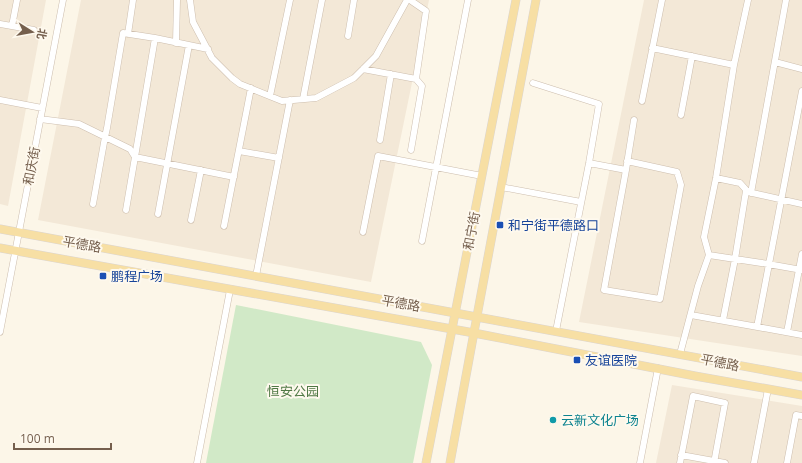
<svg xmlns="http://www.w3.org/2000/svg" width="802" height="463" viewBox="0 0 802 463" font-family="'Open Sans','Noto Sans SC',sans-serif">
	<style>
		.residential { fill: #f3e8d7 }
		.green { fill: #d1e9c7 }
		.lines { fill: none; stroke-linecap: round; stroke-linejoin: round }
		.minor-casing { stroke: #cdbeae; stroke-width: 7 }
		.major-casing { stroke: #dbd5d1; stroke-width: 9 }
		.minor { stroke: #fff; stroke-width: 6 }
		.major { stroke: #f7dfa4; stroke-width: 8 }
		.transit-dot { fill: #1a4fb4; stroke: #fef9ee; stroke-width: 1.5 }
		.culture-dot { fill: #0f9aa8; stroke: #fef9ee; stroke-width: 1.5 }
		.labels { text-anchor: middle; stroke-width: 4; stroke-linejoin: round; paint-order: stroke }
		.street-label { font-size: 13px; fill: #755f4d; stroke: #fef9ee }
		.transit-label { font-size: 13px; fill: #164399; stroke: #fef9ee; text-anchor: start }
		.park-label { font-size: 13px; fill: #507945; stroke: #fef9ee }
		.culture-label { font-size: 13px; fill: #0d838f; stroke: #fef9ee; text-anchor: start }
	</style>
	<rect width="100%" height="100%" fill="#fcf6e8"/>
	<path class="residential" d="M0,0H46L8,206L0,204Z
		M81,0H429L371,282L38,220Z
		M644,0H802V356L579,322Z
		M672,385L802,406V463H656Z"/>
	<path class="green" d="M236,305L421,342L432,365L413,463H206Z"/>
	<g class="lines">
		<defs>
			<path id="minor" d="M190,0L193,22L212,58L232,78L240,84L282,101L316,98L354,78L376,56L407,0
				M410,0L426,11L416,79L422,86L411,150
				M0,24L34,30
				M12,26L17,0
				M128,34L133,0
				M348,36L354,0
				M176,43L177,0
				M652,48L734,65
				M208,49L155,38L135,157L234,177
				M775,62L802,69
				M363,69L416,79
				M533,83L599,104L589,163L556,331
				M270,96L290,0
				M303,99L322,0
				M0,100L42,108
				M642,101L662,0
				M681,115L692,56
				M40,119L79,124L130,149L135,157L126,210
				M380,140L391,74
				M239,151L279,158
				M627,161L677,172L681,185L660,299L604,290L626,170L634,120
				M589,163L626,170
				M716,178L740,183L748,192L802,204
				M501,187L581,202
				M751,193L786,0
				M93,204L105,137L107,128L123,33L155,38
				M158,214L189,45
				M191,220L201,170
				M224,226L251,88
				M363,232L378,156L482,176
				M422,241L468,0
				M709,255L704,237L716,178L734,65L748,0
				M256,276L290,100
				M691,315L802,335
				M723,320L735,259L746,191
				M757,327L802,91
				M0,332L63,0
				M787,332L802,254
				M680,354L698,286L709,255L768,264L802,270
				M681,455L725,463
				M197,463L230,290
				M640,463L658,368
				M680,463L693,396L725,403L714,463
				M754,463L768,389
				M787,463L796,415L802,416"/>
			<path id="major" d="M0,229L802,377
				M0,248L452,329L474,333L695,376L802,395
				M426,463L516,0
				M450,463L477,316L536,0"/>
		</defs>
		<use href="#minor" class="minor-casing"/>
		<use href="#major" class="major-casing"/>
		<use href="#minor" class="minor"/>
		<use href="#major" class="major"/>
	</g>
	<g class="transit-dot">
		<rect x="496" y="221" width="8" height="8" rx="2"/>
		<rect x="99" y="272" width="8" height="8" rx="2"/>
		<rect x="573" y="356" width="8" height="8" rx="2"/>
	</g>
	<circle class="culture-dot" cx="553" cy="420" r="4"/>
	<g class="labels">
		<g class="street-label">
			<text transform="translate(31 166) rotate(-79)" y="5">和庆街</text>
			<text transform="translate(471 231) rotate(-79)" y="5">和宁街</text>
			<text transform="translate(82 244) rotate(10)" y="5">平德路</text>
			<text transform="translate(401 303) rotate(10)" y="5">平德路</text>
			<text transform="translate(720 362) rotate(11)" y="5">平德路</text>
		</g>
		<g class="transit-label">
			<text x="508" y="230">和宁街平德路口</text>
			<text x="111" y="281">鹏程广场</text>
			<text x="585" y="365">友谊医院</text>
		</g>
		<g class="park-label">
			<text x="293" y="396">恒安公园</text>
		</g>
		<g class="culture-label">
			<text x="561" y="425">云新文化广场</text>
		</g>
	</g>
	<g transform="translate(32 32) rotate(101)" stroke="#fef9ee" stroke-width="3" paint-order="stroke">
	<path d="M0-3L7 15L0 10L-7 15Z" fill="#755f4d"/>
	<text y="-6" font-size="11" font-weight="bold" text-anchor="middle" fill="#755f4d">北</text>
	</g>
	<path d="M14 443v6h97v-6" fill="none" stroke="#755f4d" stroke-width="2"/>
	<text x="20" y="443" font-size="12" fill="#755f4d" stroke="#fef9ee" stroke-width="3" paint-order="stroke">100 m</text>
</svg>
